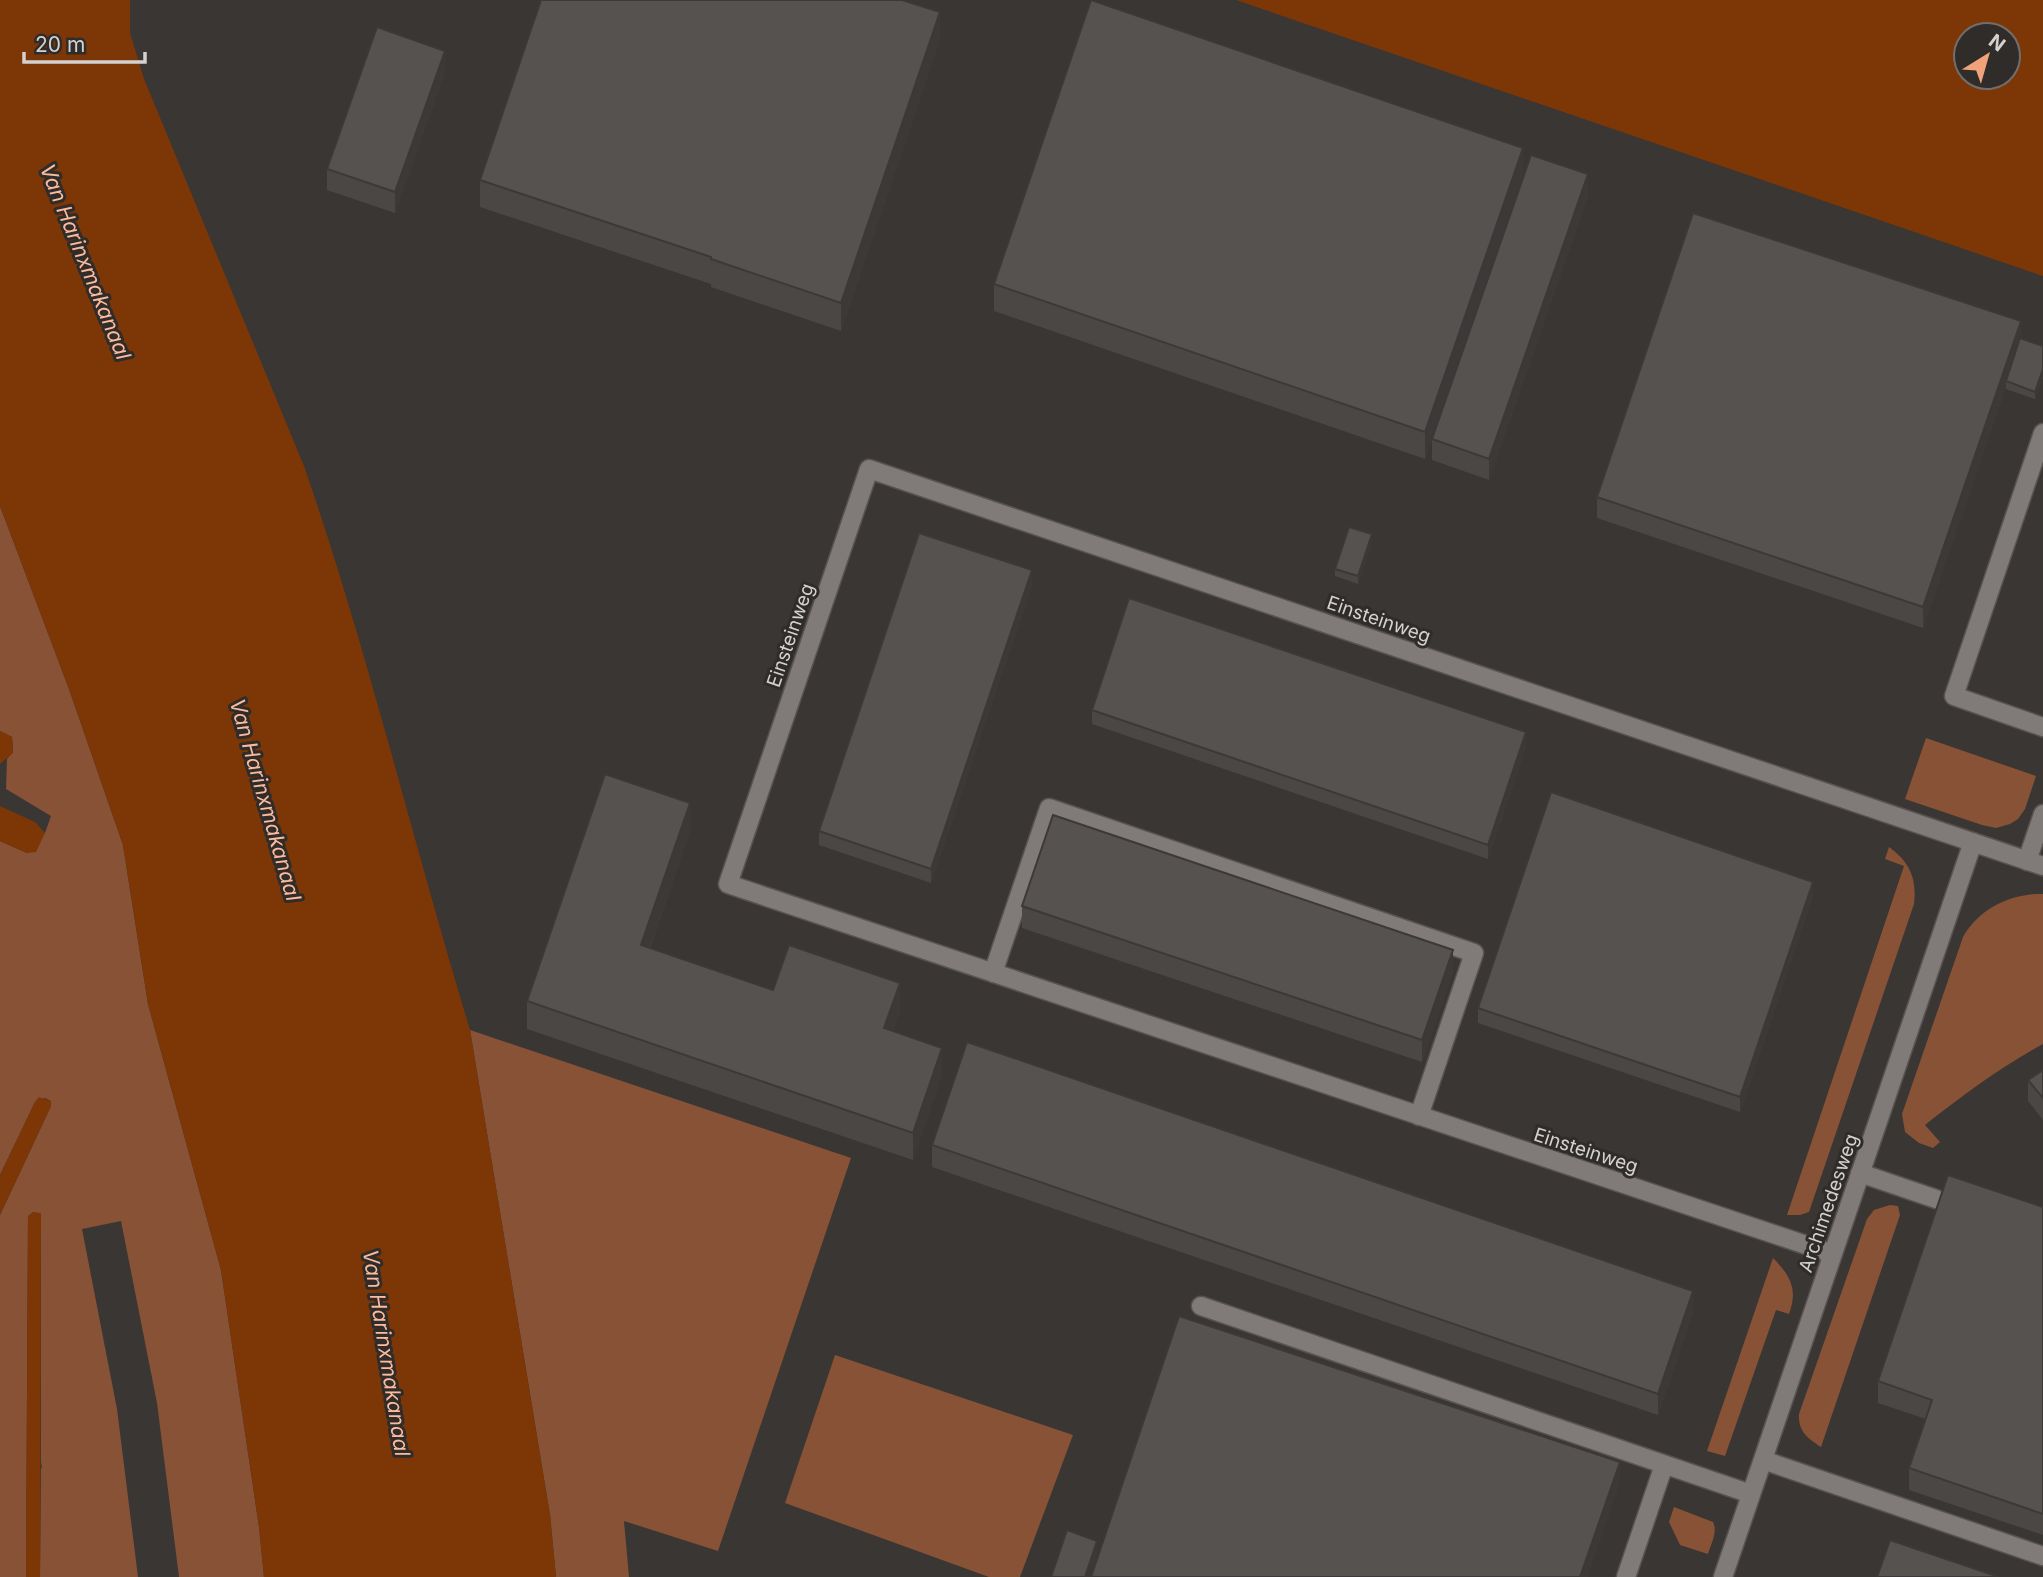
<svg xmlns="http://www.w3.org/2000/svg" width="2043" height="1577" viewBox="0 0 2043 1577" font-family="Inter,sans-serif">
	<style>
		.green { fill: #875236 }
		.water { fill: #7d3706; fill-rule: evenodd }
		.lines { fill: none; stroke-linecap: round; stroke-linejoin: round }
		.minor-casing { stroke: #575352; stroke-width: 21 }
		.minor { stroke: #807b79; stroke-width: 18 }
		.wall { fill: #4a4745 }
		.shaded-wall { fill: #3c3938 }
		.building { fill: #565250; stroke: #3c3938; stroke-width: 2 }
		.labels { text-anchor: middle; stroke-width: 6; stroke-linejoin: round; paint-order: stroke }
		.street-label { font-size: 19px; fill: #d4d2d1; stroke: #2f2c2a }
		.water-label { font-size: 21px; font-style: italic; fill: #fbbb9c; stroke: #2f2c2a }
	</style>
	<rect width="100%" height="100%" fill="#3a3634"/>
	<path class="green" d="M0,506L69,689L123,845L148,1004L221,1270L259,1527L264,1577H179L157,1403L121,1221L82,1229L117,1409L138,1577H40L41,1468H42L41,1462V1214L33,1212L28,1217L26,1577H0V1215L51,1106V1101L45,1098L35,1102L0,1175V841L27,853L45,833L51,816L6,789L7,759L13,752L12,737L0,731Z
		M1926,738L2036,776L2025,809L2018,819L2010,824L1996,828L1982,825L1905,799Z
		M1889,847C1910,862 1917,879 1914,904L1809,1212L1800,1215H1787L1904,866L1885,859Z
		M2035,894H2043V1044C2001,1067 1963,1095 1925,1125L1940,1142L1933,1148L1919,1143L1905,1132L1902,1114L1963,937C1979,910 2004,897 2035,894Z
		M470,1030L851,1158L718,1551L624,1521L629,1577H556L550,1515Z
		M1890,1205L1898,1206L1900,1215L1821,1447C1807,1438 1798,1431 1799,1414L1867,1219L1874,1210Z
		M1773,1258C1791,1276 1798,1290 1789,1314L1776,1310L1725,1456L1707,1451Z
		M835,1355L1073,1435L1020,1577H989L785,1503Z
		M1674,1507L1713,1522C1718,1532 1711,1544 1708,1554L1680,1545L1669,1522Z"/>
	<path class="water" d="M0,0H130V33L144,79L304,466C368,651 413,843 470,1030L550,1515L556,1577H264L259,1527L221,1270L148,1004L123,845L69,689L0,506Z
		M1236,0H2043V276ZM1966,35H2008V77H1966Z
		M0,731L12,737L13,753L0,764Z
		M0,806L35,822L45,833L36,852L27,853L0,841Z
		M39,1097L51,1101V1106L0,1215V1175L35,1102Z
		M33,1212L41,1213L40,1577H26L28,1216Z"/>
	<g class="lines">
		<defs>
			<path id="minor" d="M2043,433L1954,696L2043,727
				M2027,861L2043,814
				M993,973L1049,808L1474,953L1419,1116
				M1860,1173L1936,1199
				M1833,1254L728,884L869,469L2043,866
				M1201,1306L1751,1494
				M1763,1460L2043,1556
				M1626,1577L1664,1465
				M1723,1577L1973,842"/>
		</defs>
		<use href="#minor" class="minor-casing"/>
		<use href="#minor" class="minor"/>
	</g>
	<path class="wall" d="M940,40L841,331L711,287V284L480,207V180Z
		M445,72L395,213L327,190V169Z
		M1523,175L1446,398L1588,196L1489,480L1432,460V439L1425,459L994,311V284Z
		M2021,338L2043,346V377L2035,399L2006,389V387L1923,628L1597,518V497Z
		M1372,541L1358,584L1335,576V569Z
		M1032,585L931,883L819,845V831Z
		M1092,710L1526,747L1488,859L1092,724Z
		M690,831L650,948L773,990L900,1011L893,1031L942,1075L913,1160L527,1029V1001Z
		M1813,896L1740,1112L1478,1023V1008Z
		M1022,906L1453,971L1422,1062L1022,928Z
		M2043,1070V1120L2028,1101V1080Z
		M932,1145L1693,1312L1658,1415L932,1167Z
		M2043,1207V1535L1909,1490V1468L1926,1419L1878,1403V1381Z"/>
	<path class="shaded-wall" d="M940,12V40L841,331V303Z
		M445,51V72L395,213V192Z
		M1523,148V175L1425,459V432Z
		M1588,174V196L1489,480V459Z
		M2021,321V342L2006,381V387L1923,628V607Z
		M2043,369V377L2035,399V392Z
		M1372,534V541L1358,584V576Z
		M1032,570V585L931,883V869Z
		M1526,732V747L1488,859V845Z
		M690,803V831L641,973V945Z
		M1813,882V896L1740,1112V1097Z
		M1453,950V971L1422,1062V1040Z
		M900,983V1011L884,1056V1028Z
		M942,1048V1075L913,1160V1133Z
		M1693,1291V1312L1658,1415V1394Z
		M1620,1462V1483L1588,1577H1580Z
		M1097,1541V1555L1090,1577H1085Z"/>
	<path class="building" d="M541,0H902L940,12L841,303L711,259V257L480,180Z
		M1091,0L1523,148L1425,432L994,284Z
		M377,27L445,51L395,192L327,169Z
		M1531,155L1588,174L1489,459L1432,439Z
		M1693,213L2021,321L1923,607L1597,497Z
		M2020,338L2043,346V369L2035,392L2006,381Z
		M1349,527L1372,534L1358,576L1335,569Z
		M919,533L1032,570L931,869L819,831Z
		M1129,598L1526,732L1488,845L1092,710Z
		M605,774L690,803L641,945L773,990L789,945L900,983L884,1028L942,1048L913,1133L527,1001Z
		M1551,792L1813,882L1740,1097L1478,1008Z
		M1053,815L1453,950L1422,1040L1022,906Z
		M967,1042L1693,1291L1658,1394L932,1145Z
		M2043,1070V1098L2028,1080Z
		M1948,1175L2043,1207V1514L1909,1468L1932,1400L1878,1381Z
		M1179,1316L1620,1462L1580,1577H1091Z
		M1067,1530L1097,1541L1085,1577H1051Z
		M1890,1540L1999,1577H1877Z"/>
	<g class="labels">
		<g class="street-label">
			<text transform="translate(1379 619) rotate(19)" y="7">Einsteinweg</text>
			<text transform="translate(790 635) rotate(-71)" y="7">Einsteinweg</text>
			<text transform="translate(1586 1150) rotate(18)" y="7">Einsteinweg</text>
			<text transform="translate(1828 1203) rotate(-71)" y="7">Archimedesweg</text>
		</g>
		<g class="water-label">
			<text transform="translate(85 262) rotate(68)" y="7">Van Harinxmakanaal</text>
			<text transform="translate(265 800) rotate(74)" y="7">Van Harinxmakanaal</text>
			<text transform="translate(386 1353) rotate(81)" y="7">Van Harinxmakanaal</text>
		</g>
	</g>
	<g transform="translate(1987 56) rotate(37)"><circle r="33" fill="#2f2c2a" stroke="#716e6d" stroke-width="2"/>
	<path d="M0-5L12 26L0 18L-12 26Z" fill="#f0a27a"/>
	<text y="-10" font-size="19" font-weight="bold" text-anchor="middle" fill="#d4d2d1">N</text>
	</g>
	<path d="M24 52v10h121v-10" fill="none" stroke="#d4d2d1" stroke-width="3.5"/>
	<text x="35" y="52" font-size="21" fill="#d4d2d1" stroke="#2f2c2a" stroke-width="5" paint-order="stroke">20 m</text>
</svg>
